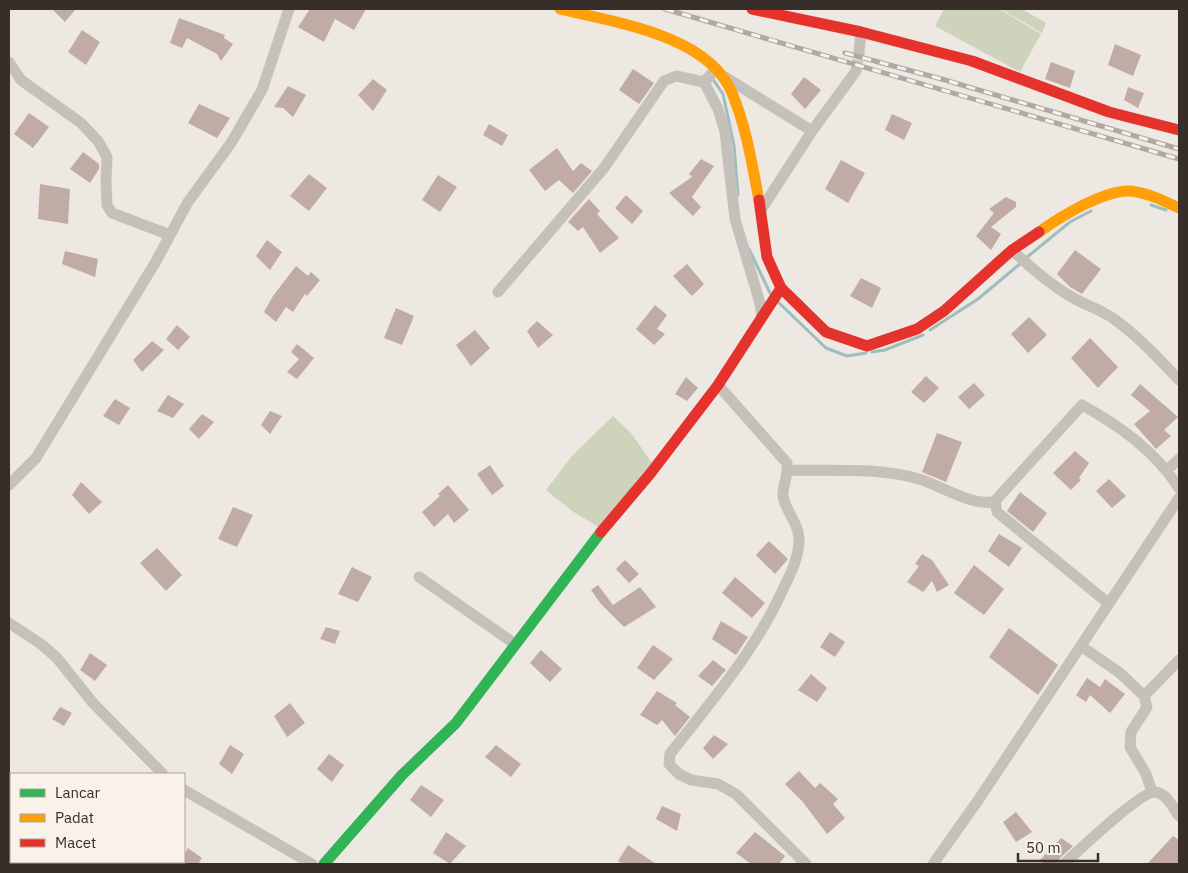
<svg xmlns="http://www.w3.org/2000/svg" width="1188" height="873" viewBox="0 0 1188 873" font-family="'IBM Plex Sans',sans-serif">
	<style>
		.green { fill: #ced3bc }
		.lines { fill: none; stroke-linecap: round; stroke-linejoin: round }
		.stream { stroke: #9ebebe; stroke-width: 3 }
		.building { fill: #c0aca4 }
		.street-tunnel { stroke: #c9c3bd; stroke-width: 11; stroke-dasharray: 11 5.5; stroke-linecap: butt }
		.street { stroke: #c6c0bb; stroke-width: 11 }
		.fast { stroke: #30b455; stroke-width: 11 }
		.slow { stroke: #ff9f0a; stroke-width: 11 }
		.jam { stroke: #e5322d; stroke-width: 11 }
		.rail-casing { stroke: #aea9a5; stroke-width: 5 }
		.rail { stroke: #f9f2e9; stroke-width: 3; stroke-dasharray: 9; stroke-linecap: butt }
	</style>
	<rect width="100%" height="100%" fill="#ede8e2"/>
	<path class="green" d="M944,9H999L1041,34L1020,72L935,26Z
		M1001,9H1022L1046,23L1042,33Z
		M613,416L631,433L652,463L600,528L572,511L546,490L572,456Z"/>
	<g class="lines">
		<path class="stream" d="M712,78L723,94L734,145L738,195
			M1151,205L1166,210
			M749,249L770,293
			M1026,258L1070,222L1091,211
			M777,301L826,348L847,356L866,353
			M930,330L978,299L1021,263
			M872,352L885,350L923,335"/>
	</g>
	<path class="building" d="M52,9H76L65,22Z
		M310,9H366L354,30L335,19L324,42L298,27Z
		M179,18L225,35L224,38L233,44L221,61L217,54L187,38L182,48L170,43Z
		M82,30L100,42L86,65L68,52Z
		M1115,44L1141,55L1133,76L1108,65Z
		M1051,62L1075,71L1070,88L1045,79Z
		M633,69L654,83L639,104L619,90Z
		M804,77L821,90L805,109L791,94Z
		M373,79L387,90L373,111L358,95Z
		M288,86L306,95L293,117L283,108L274,107Z
		M1128,87L1144,93L1138,108L1124,100Z
		M199,104L230,118L217,138L188,123Z
		M29,113L49,127L33,148L14,134Z
		M892,114L912,123L904,140L885,130Z
		M489,124L508,135L502,146L483,135Z
		M557,148L573,171L581,163L592,171L573,193L559,180L545,191L529,170Z
		M83,152L99,164V169L90,183L70,169Z
		M701,159L714,166L692,197L701,207L693,216L669,193L692,177L689,174Z
		M841,160L865,173L848,203L825,189Z
		M309,174L327,188L309,211L290,196Z
		M438,175L457,187L440,212L422,200Z
		M40,184L70,189L68,224L38,219Z
		M626,195L643,211L632,224L615,208Z
		M1006,197L1016,202V207L991,227L1001,234L991,250L976,236L994,213L989,209Z
		M589,199L600,211L597,214L619,238L600,253L583,227L578,231L568,222Z
		M267,240L282,252L270,270L256,256Z
		M1075,250L1101,269L1082,294L1070,287L1057,274Z
		M65,251L98,259L95,277L62,264Z
		M687,264L704,284L692,296L673,276Z
		M296,266L308,276L311,272L320,280L307,296L305,294L293,312L286,307L276,322L264,312L273,296Z
		M861,278L881,288L872,308L850,296Z
		M655,305L667,315L657,329L665,334L654,345L636,329Z
		M396,308L414,316L402,345L384,338Z
		M1029,317L1047,335L1028,353L1011,334Z
		M537,321L553,335L538,348L527,331Z
		M177,325L190,337L178,350L166,339Z
		M475,330L490,348L471,366L456,345Z
		M1090,338L1118,367L1098,388L1071,358Z
		M152,341L164,350L142,372L133,360Z
		M297,344L314,358L297,379L287,372L299,359L291,352Z
		M926,376L939,388L924,403L911,392Z
		M686,377L698,388L687,401L675,394Z
		M974,383L985,395L969,409L958,397Z
		M1140,384L1178,417L1164,430L1171,436L1156,449L1134,424L1150,411L1131,395Z
		M168,395L184,404L173,418L157,411Z
		M115,399L130,408L119,425L103,416Z
		M270,411L282,416L270,434L261,425Z
		M202,414L214,422L199,439L189,429Z
		M937,433L962,442L946,482L922,472Z
		M1075,451L1089,463L1079,478L1081,480L1071,490L1053,473Z
		M490,465L504,486L492,495L477,474Z
		M1109,479L1126,496L1112,508L1096,491Z
		M81,482L102,502L89,514L72,495Z
		M448,485L469,510L454,523L448,514L434,527L422,512L440,496L438,494Z
		M1020,492L1047,513L1033,532L1007,511Z
		M233,507L253,515L237,547L218,539Z
		M999,534L1022,548L1009,567L988,551Z
		M769,541L788,559L775,574L756,555Z
		M157,548L182,575L166,591L140,563Z
		M922,554L932,560L949,585L937,592L932,581L923,592L907,582L919,566L915,564Z
		M625,560L639,574L629,583L616,569Z
		M974,565L1004,589L984,615L954,593Z
		M352,567L372,577L358,602L338,594Z
		M735,577L765,603L752,618L722,593Z
		M598,585L613,605L640,587L656,607L624,627L601,604L591,590Z
		M721,621L748,637L736,655L712,639Z
		M326,627L340,631L335,644L320,639Z
		M1009,628L1058,665L1038,695L989,657Z
		M830,632L845,642L835,657L820,647Z
		M653,645L673,659L654,680L637,668Z
		M541,650L562,669L550,682L530,663Z
		M90,653L107,665L95,681L80,670Z
		M713,660L726,670L712,686L698,676Z
		M811,674L827,688L817,702L798,690Z
		M1087,678L1100,687L1105,679L1125,694L1110,713L1090,695L1086,702L1076,695Z
		M657,691L677,703L675,705L690,717L675,736L662,720L657,725L640,715Z
		M290,703L305,723L287,737L274,716Z
		M60,707L72,713L64,726L52,719Z
		M714,735L728,744L713,759L703,748Z
		M230,745L244,754L232,774L219,764Z
		M496,745L521,764L511,777L485,757Z
		M329,754L344,765L332,782L317,769Z
		M799,771L815,788L820,783L838,799L833,804L845,818L827,834L802,801L785,784Z
		M421,785L444,800L431,817L410,800Z
		M662,806L681,814L677,831L656,819Z
		M1016,812L1032,832L1016,842L1003,822Z
		M446,832L466,846L450,864L433,853Z
		M755,832L785,856L779,864H751L736,853Z
		M1173,836L1179,840V864H1147Z
		M1061,838L1073,846L1059,859L1057,864H1044L1040,860Z
		M628,845L656,864H623L618,861Z
		M188,848L202,858L198,864H184V855Z"/>
	<g class="lines">
		<path class="street-tunnel" d="M856,71L859,52"/>
		<path class="street" d="M859,52L861,32
			M9,62L21,80L81,123L98,141L107,157L106,181L107,205L112,213L170,235
			M725,77L812,131
			M704,82L718,109L725,132L735,219L760,303L762,317
			M761,210L812,131L856,71
			M1012,250C1031,268 1048,283 1070,296C1084,305 1100,309 1114,319C1138,336 1159,359 1179,380
			M498,292L604,168L664,81L676,76L704,82L716,69
			M718,385L787,463C789,476 782,485 783,496C786,513 800,524 799,542C798,558 792,571 785,585C757,649 712,700 670,754L669,764L679,774L691,780L718,784L736,794L806,864
			M788,470C831,471 877,467 919,479C940,485 974,508 995,501L1082,405C1120,426 1155,451 1179,488
			M1167,470L1179,459
			M9,485L36,458L155,263L188,202L231,143L262,90L289,9
			M995,501L997,512L1108,603
			M419,577L515,644
			M9,623L41,644L57,658L93,703L163,774
			M1081,646L1120,673L1144,696
			M184,790L312,864
			M1152,792L1146,774L1130,747L1131,732L1147,707L1144,696L1179,660
			M133,864L134,862
			M933,864L979,799L1179,498
			M1064,864C1078,851 1140,792 1155,792C1166,792 1173,808 1179,816"/>
		<path class="fast" d="M324,864L402,775L456,723L601,532"/>
		<path class="slow" d="M560,9C613,22 709,35 732,93C746,126 752,164 759,200
			M1039,232C1060,217 1105,189 1131,191C1148,193 1164,201 1179,208"/>
		<path class="jam" d="M752,9L861,32L972,61L1109,112L1179,130
			M759,200L767,257L781,288L826,332L867,346L917,329L944,311L1012,250L1039,232
			M601,532L650,474L718,385L781,288"/>
		<defs>
			<path id="rail" d="M665,9L1179,159
				M845,53L945,80L1179,149"/>
		</defs>
		<use href="#rail" class="rail-casing"/>
		<use href="#rail" class="rail"/>
	</g>
	<rect width="1188" height="873" fill="none" stroke="#372d29" stroke-width="20"/>
	<rect x="10" y="773" width="175" height="90" fill="#f9f2e9" stroke="#aba39c"/>
	<rect x="20" y="789" width="25" height="8" fill="#30b455" stroke="#aba39c"/>
	<text x="55" y="798" font-size="15" fill="#372d29">Lancar</text>
	<rect x="20" y="814" width="25" height="8" fill="#ff9f0a" stroke="#aba39c"/>
	<text x="55" y="823" font-size="15" fill="#372d29">Padat</text>
	<rect x="20" y="839" width="25" height="8" fill="#e5322d" stroke="#aba39c"/>
	<text x="55" y="848" font-size="15" fill="#372d29">Macet</text>
	<path d="M1018 853v8h80v-8" fill="none" stroke="#372d29" stroke-width="2.5"/>
	<text x="1026" y="853" font-size="15" fill="#372d29" stroke="#f9f2e9" stroke-width="4" paint-order="stroke">50 m</text>
</svg>
